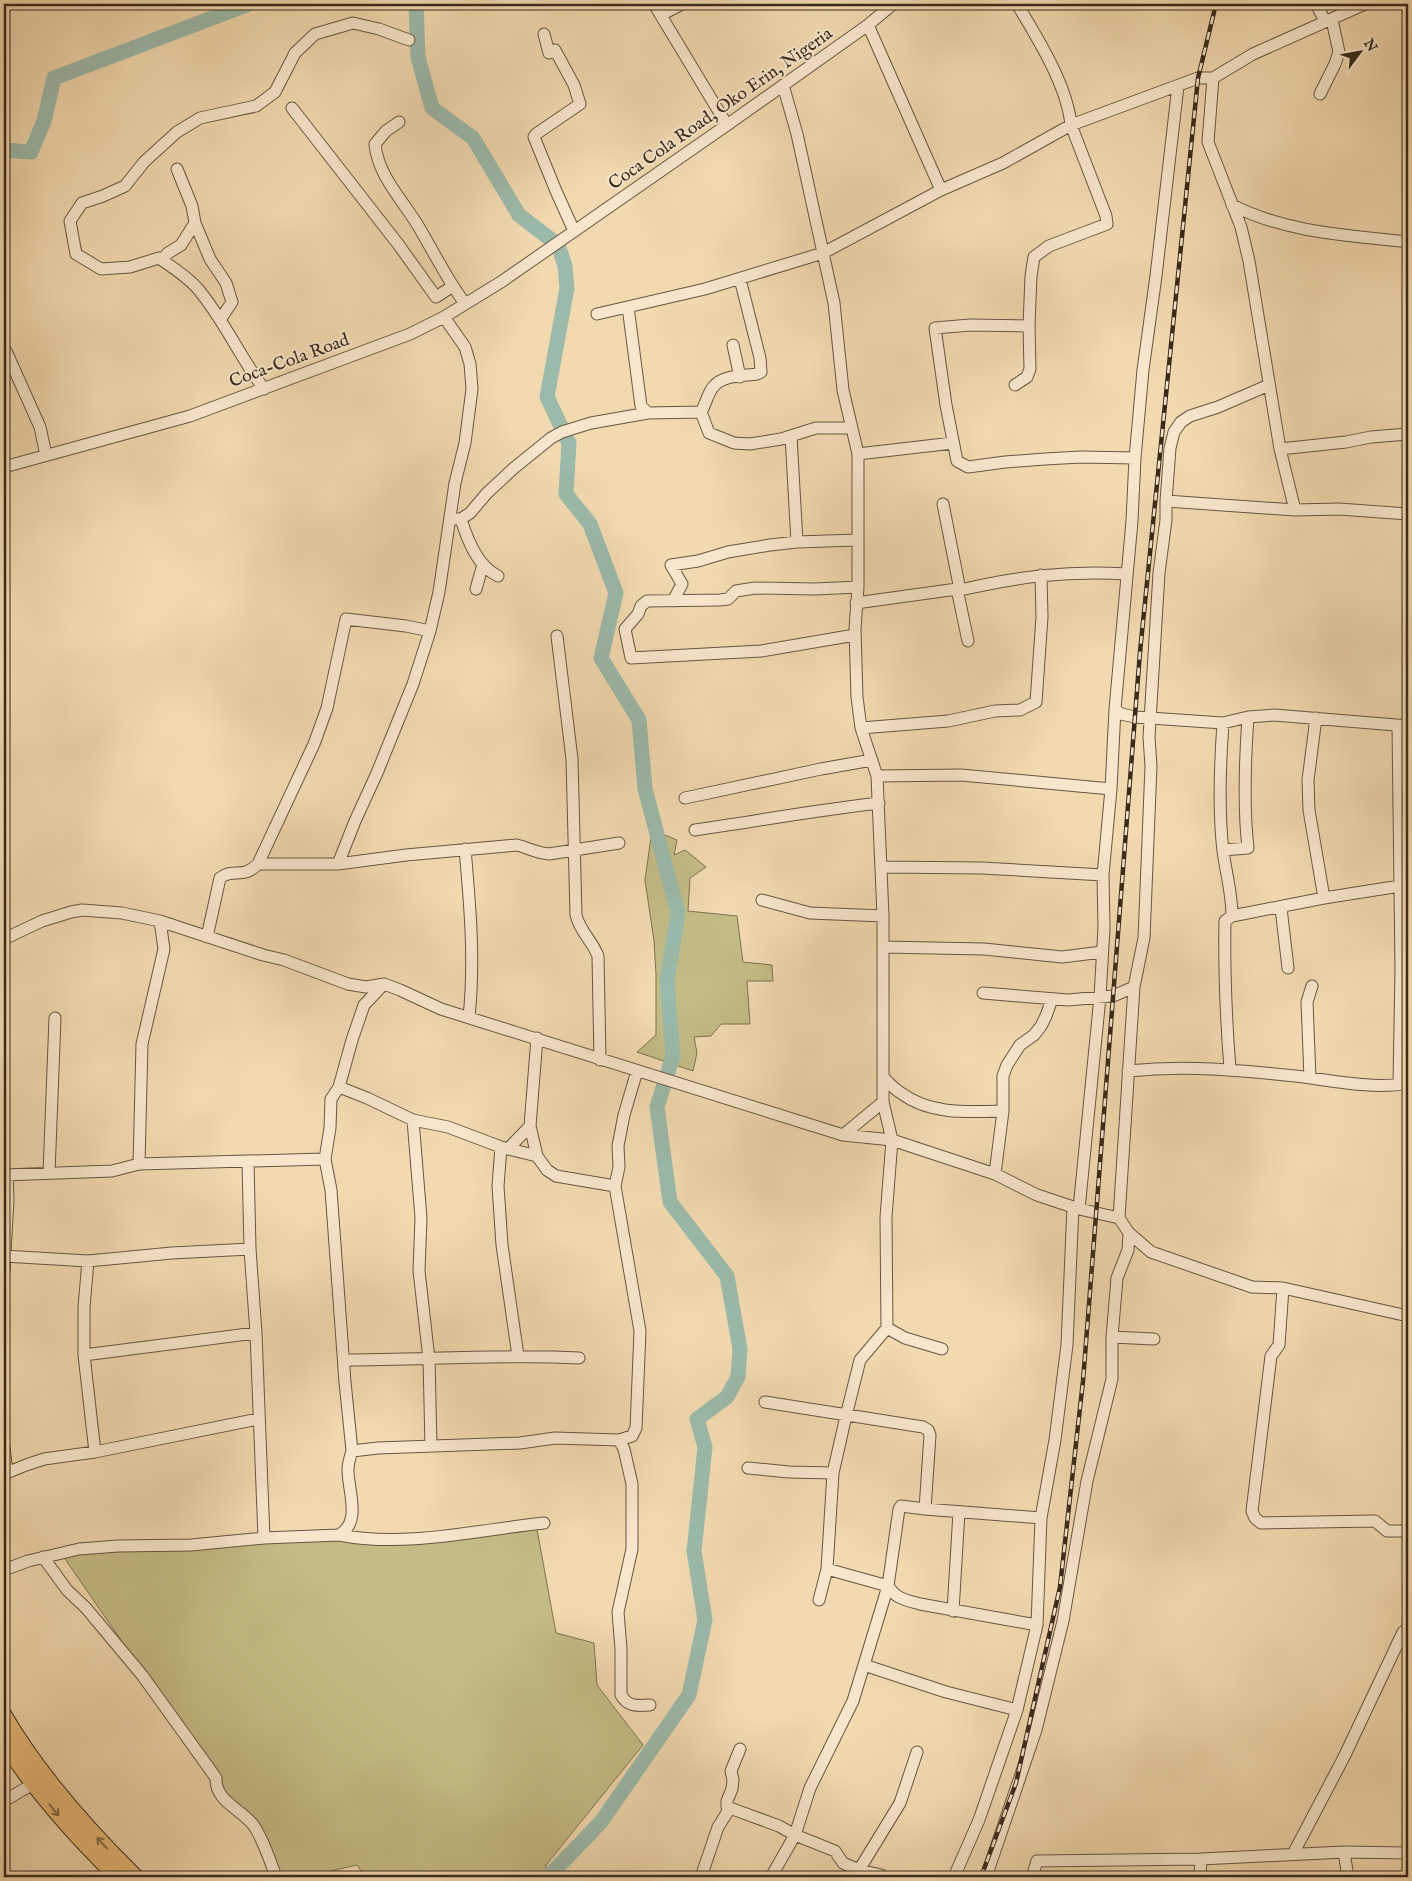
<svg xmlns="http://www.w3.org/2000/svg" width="1412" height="1881" viewBox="0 0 1412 1881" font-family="'IM FELL English',serif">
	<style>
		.green { fill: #c3bc86; stroke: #7e7350 }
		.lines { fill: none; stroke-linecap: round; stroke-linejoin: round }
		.river { stroke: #9bbaaa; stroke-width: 15 }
		.minor-casing { stroke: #675640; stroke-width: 13 }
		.major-casing { stroke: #392a1b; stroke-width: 17 }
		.minor { stroke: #f7e6cc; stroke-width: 11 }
		.major { stroke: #e9bc78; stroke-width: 15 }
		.rail-casing { stroke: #392a1b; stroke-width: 4.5 }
		.rail { stroke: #f7e6cc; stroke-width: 2.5; stroke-dasharray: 8; stroke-linecap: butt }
		.oneway { stroke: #886c45 }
		.labels { text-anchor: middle; stroke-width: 4; stroke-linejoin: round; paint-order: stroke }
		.street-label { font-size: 18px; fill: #392a1b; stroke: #f7e6cc }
	</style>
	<rect width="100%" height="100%" fill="#f2d9b0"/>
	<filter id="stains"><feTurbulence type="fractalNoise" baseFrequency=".004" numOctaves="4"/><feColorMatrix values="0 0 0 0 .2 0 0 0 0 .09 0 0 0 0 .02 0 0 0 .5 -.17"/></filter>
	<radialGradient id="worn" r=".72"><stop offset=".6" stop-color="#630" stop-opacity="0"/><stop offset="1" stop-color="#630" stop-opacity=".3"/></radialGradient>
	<path class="green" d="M652,830L677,840L674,855L685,850L706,867L690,878L688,911L737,916L743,962L772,965L773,981H747L750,1024H721L711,1036L694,1037L697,1053L693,1071L637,1052L656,1035V974L654,941L645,880Z
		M536,1524L556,1633L594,1643L597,1685L643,1745L546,1865V1877H365L357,1865L304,1877H284L61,1553L339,1535L449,1541Z"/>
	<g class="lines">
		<path class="river" d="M416,4L418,57L432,108L473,138L519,215L558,245L565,266L567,288L547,397L569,443L566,494L590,524L616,593L601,658L639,720L645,789L678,913L667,981L673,1056L657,1107L670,1202L727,1276L740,1349L738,1377L727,1397L697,1419L705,1447L694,1551L705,1620L689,1695L601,1822L551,1874V1877
			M4,150L31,152L44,121L54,78L249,4"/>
		<defs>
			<path id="minor" d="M654,4L727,125
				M1017,4C1038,39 1067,85 1071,125L1106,216L1107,224L1049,246L1034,257L1031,276L1029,326L970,325L935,328L946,405L957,461L968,467L1005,462L1045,459L1081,457L1135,458
				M1316,4L1325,21
				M661,15L682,4
				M868,25L941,190
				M544,34L549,53L555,50L574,85L580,104L536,134L534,137L556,191L574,231
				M1213,78L1208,142L1241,227L1249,261L1280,449L1295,510
				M783,85L797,134L834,303L843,390L858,454V587L855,629L857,697L861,728L877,776L883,916V1102L892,1140L886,1217L887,1328L860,1360L846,1416L833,1473L827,1569L819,1600
				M1178,86L1156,276L1143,370L1135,458L1132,521L1115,709L1121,714L1135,717L1223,723L1248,717L1274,715L1408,726
				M1320,94L1335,64L1339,52L1332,20
				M292,108L398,244L436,297L453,286L465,304
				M399,122L386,131L375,144C378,177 404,201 420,229C431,248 441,267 453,286
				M1232,205C1287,233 1348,235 1408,242
				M195,223L210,259L226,283L232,302L220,320
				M162,259L168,253L181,245L195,223L192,206L177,169
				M628,307L641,406L648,413L701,412L709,433L734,443L750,444L781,439L816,428H852
				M597,314L705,289L823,253L941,190L1003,163L1071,125L1198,78H1213L1253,54L1365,4
				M733,345L740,377
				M6,351L40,427L46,455
				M1015,385L1027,377L1030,369L1029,326
				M264,389C240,357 224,320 198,289C188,277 172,267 159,258L130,267L101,269L76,254L70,221L82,203L103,196L125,186L144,162L177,132L200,118L256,106L275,92L295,53L315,34L353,23L379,29L409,40
				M701,412C706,404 708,392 714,386C723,375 744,376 757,374L761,372L760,358L740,279
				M791,436L797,542
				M1280,449L1346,442L1371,437L1408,434
				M858,454L953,443
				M4,467L190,416L410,334L444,317L501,282L727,125L868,25L893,4
				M1166,501L1170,448L1174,432L1181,422L1190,416L1218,407L1269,385
				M943,504L960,590
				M454,519H461C467,539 477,566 498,576
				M461,519L470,513L487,493L514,468L551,438L562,432L591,423L648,413
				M476,589L483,564
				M957,589L968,641
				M673,601L682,584L671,565L698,561L728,552L770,545L797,542L857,540
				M856,603L957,589L960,590C1017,577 1068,570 1127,574
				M855,635L761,651L631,658L625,629L638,614L641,606L647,601L720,600L728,599L736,591L755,588L815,589L858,587
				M557,636L572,759L576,915C580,932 592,940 598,956L600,1060
				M1316,718L1308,780L1309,810L1324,898
				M1223,723C1220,765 1218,809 1223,851C1226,873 1232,894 1232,916L1225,921C1224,972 1226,1018 1230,1069
				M1398,726L1401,969L1399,1084
				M861,728L948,721L995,711L1020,710L1036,702L1042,617L1041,575
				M877,776L961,775L1111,789
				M685,798L821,769L872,760
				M695,830C757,821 817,810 879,803
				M465,849C470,905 475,961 469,1017
				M1223,850L1248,848C1243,805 1245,760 1248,717
				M258,864H338L406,855L517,845C528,848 537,853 549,854L619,843
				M338,864L355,821L377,773L413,684L430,631L439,592L455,483L465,443L472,389L470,364L465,347L444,317
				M882,867L982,868L1103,875
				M762,900L810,913L883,916
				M1281,908L1288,968
				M1232,916L1324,898L1400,886
				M207,937L220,878C235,867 242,880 258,864L314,744L327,708L346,619L406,626L430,631
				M4,939L42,921L71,912L82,910L122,913L160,921L263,955L284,960L348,984L366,987L384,984L400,990L441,1009L843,1135L892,1140L995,1174L1037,1195L1079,1209L1119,1218L1129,1233L1151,1252L1252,1287L1283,1288L1408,1316
				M883,947L984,949L1062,957L1102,952
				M983,993L1068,1000L1113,996L1134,987
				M1128,1071C1187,1065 1237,1070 1295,1076C1330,1080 1374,1090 1408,1083
				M883,1077C889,1083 894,1089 901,1093C930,1115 969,1112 1003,1111
				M1310,1078L1307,1002L1312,986
				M339,1087L367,1098L413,1120L448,1127L501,1147L537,1156L547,1170L556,1176L615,1186
				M413,1120L421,1218L419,1271L429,1359L431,1446
				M530,1126L537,1156
				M843,1135L883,1102
				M501,1147L498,1186L502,1245L518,1356
				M508,1149L530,1126L537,1038
				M248,1162L250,1249L256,1333L264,1538
				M139,1164L142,1044L164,949L160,921
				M49,1173L55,1018
				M995,1174L1003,1111V1076L1007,1065L1020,1045L1034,1035L1041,1026L1046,1016L1052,999
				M4,1175L112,1171L139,1164L325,1159
				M1079,1209L1100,997L1104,928L1103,875L1111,789L1115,709
				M1119,1218L1134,987L1144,938L1151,766L1149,737L1159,573L1166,520V501L1295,510L1339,509L1408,514
				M4,1256L88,1261L172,1253L250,1249
				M88,1261L84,1307V1355L95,1452
				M4,1271L8,1199L7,1175
				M1283,1288L1279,1345L1271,1356L1252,1511L1255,1518L1261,1523L1375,1521L1387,1531H1408
				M887,1328L905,1338L942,1349
				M1112,1337L1154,1339
				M84,1355L256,1333
				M344,1360C422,1360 501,1354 579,1358
				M765,1402L923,1427L928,1430L930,1435L925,1509L901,1506L899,1509L888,1586L853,1701L810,1788L795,1835L771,1877
				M619,1440L624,1449L632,1484V1549L618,1612L621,1649V1695C628,1707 637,1706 650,1705
				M4,1447L7,1472
				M352,1451L378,1448L520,1443L555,1438L619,1440L632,1436L636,1428L640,1331L615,1186L619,1167L618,1146L624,1115L637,1071
				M748,1468L789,1472L833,1473
				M4,1474L26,1465L44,1459L95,1452L258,1419
				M925,1509L1041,1518
				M339,1535C406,1548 477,1530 544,1523
				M43,1557L67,1590L86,1608L142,1675L216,1778C215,1802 242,1809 254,1826C264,1841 270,1861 276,1877
				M827,1569L888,1586C896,1599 906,1600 920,1604L1037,1625
				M4,1570L28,1561L79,1549L118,1546L191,1545L264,1538L339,1535C362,1522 348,1491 348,1470C348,1463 350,1457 352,1451L345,1382L331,1190L325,1159L330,1128L331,1099L339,1087L352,1040L364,1005L384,984
				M953,1611L959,1512
				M864,1665L946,1692L1017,1710L979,1820L954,1877
				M1017,1710L1037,1625L1041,1518L1055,1440L1067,1345L1073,1207
				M740,1749L731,1771L733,1780L732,1789L727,1801V1807L779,1826L795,1835L835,1851L843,1863L859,1870L881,1875L884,1877
				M4,1801L33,1784
				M1344,1852L1348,1877
				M1293,1854L1344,1757L1403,1632L1408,1628
				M859,1870L900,1803L917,1752
				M701,1877L718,1827L730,1808
				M986,1877L1036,1730L1063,1621L1087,1481L1112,1379V1337L1117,1278L1128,1250L1129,1233
				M1032,1877L1037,1861L1201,1859L1344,1852L1408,1853
				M1198,1877L1200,1875L1201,1859"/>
			<path id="major" d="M4,1715C39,1775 86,1828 136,1877
				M4,1743C36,1792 75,1836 117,1877"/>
		</defs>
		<use href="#minor" class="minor-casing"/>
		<use href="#major" class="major-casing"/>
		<use href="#minor" class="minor"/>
		<use href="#major" class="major"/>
		<defs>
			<path id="rail" d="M981,1877L1016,1783L1060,1587L1083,1381L1140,652L1198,78L1216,4"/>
		</defs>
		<use href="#rail" class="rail-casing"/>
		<use href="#rail" class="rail"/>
	</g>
	<defs><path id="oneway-shaft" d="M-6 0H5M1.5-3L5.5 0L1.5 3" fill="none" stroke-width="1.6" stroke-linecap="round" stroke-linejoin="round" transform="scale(1.25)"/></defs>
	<g class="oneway">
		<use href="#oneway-shaft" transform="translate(54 1810) rotate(51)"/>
		<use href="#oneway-shaft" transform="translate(102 1843) rotate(-133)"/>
	</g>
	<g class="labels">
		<g class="street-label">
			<text transform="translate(720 108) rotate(-35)" y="6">Coca Cola Road, Oko Erin, Nigeria</text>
			<text transform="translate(289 360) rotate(-20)" y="6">Coca-Cola Road</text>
		</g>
	</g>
	<rect width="1412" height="1881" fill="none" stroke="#f2d9b0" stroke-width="20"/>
	<rect x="5" y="5" width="1402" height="1871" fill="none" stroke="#392a1b" stroke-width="2.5"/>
	<rect x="10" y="10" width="1392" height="1861" fill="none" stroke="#392a1b"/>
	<g transform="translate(1360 52) rotate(58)" stroke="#f7e6cc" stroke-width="4" paint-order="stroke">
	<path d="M0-4L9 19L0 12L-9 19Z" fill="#392a1b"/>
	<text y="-8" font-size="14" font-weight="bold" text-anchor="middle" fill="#392a1b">N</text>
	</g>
	<rect width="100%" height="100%" filter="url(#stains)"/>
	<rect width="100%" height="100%" fill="url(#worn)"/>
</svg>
